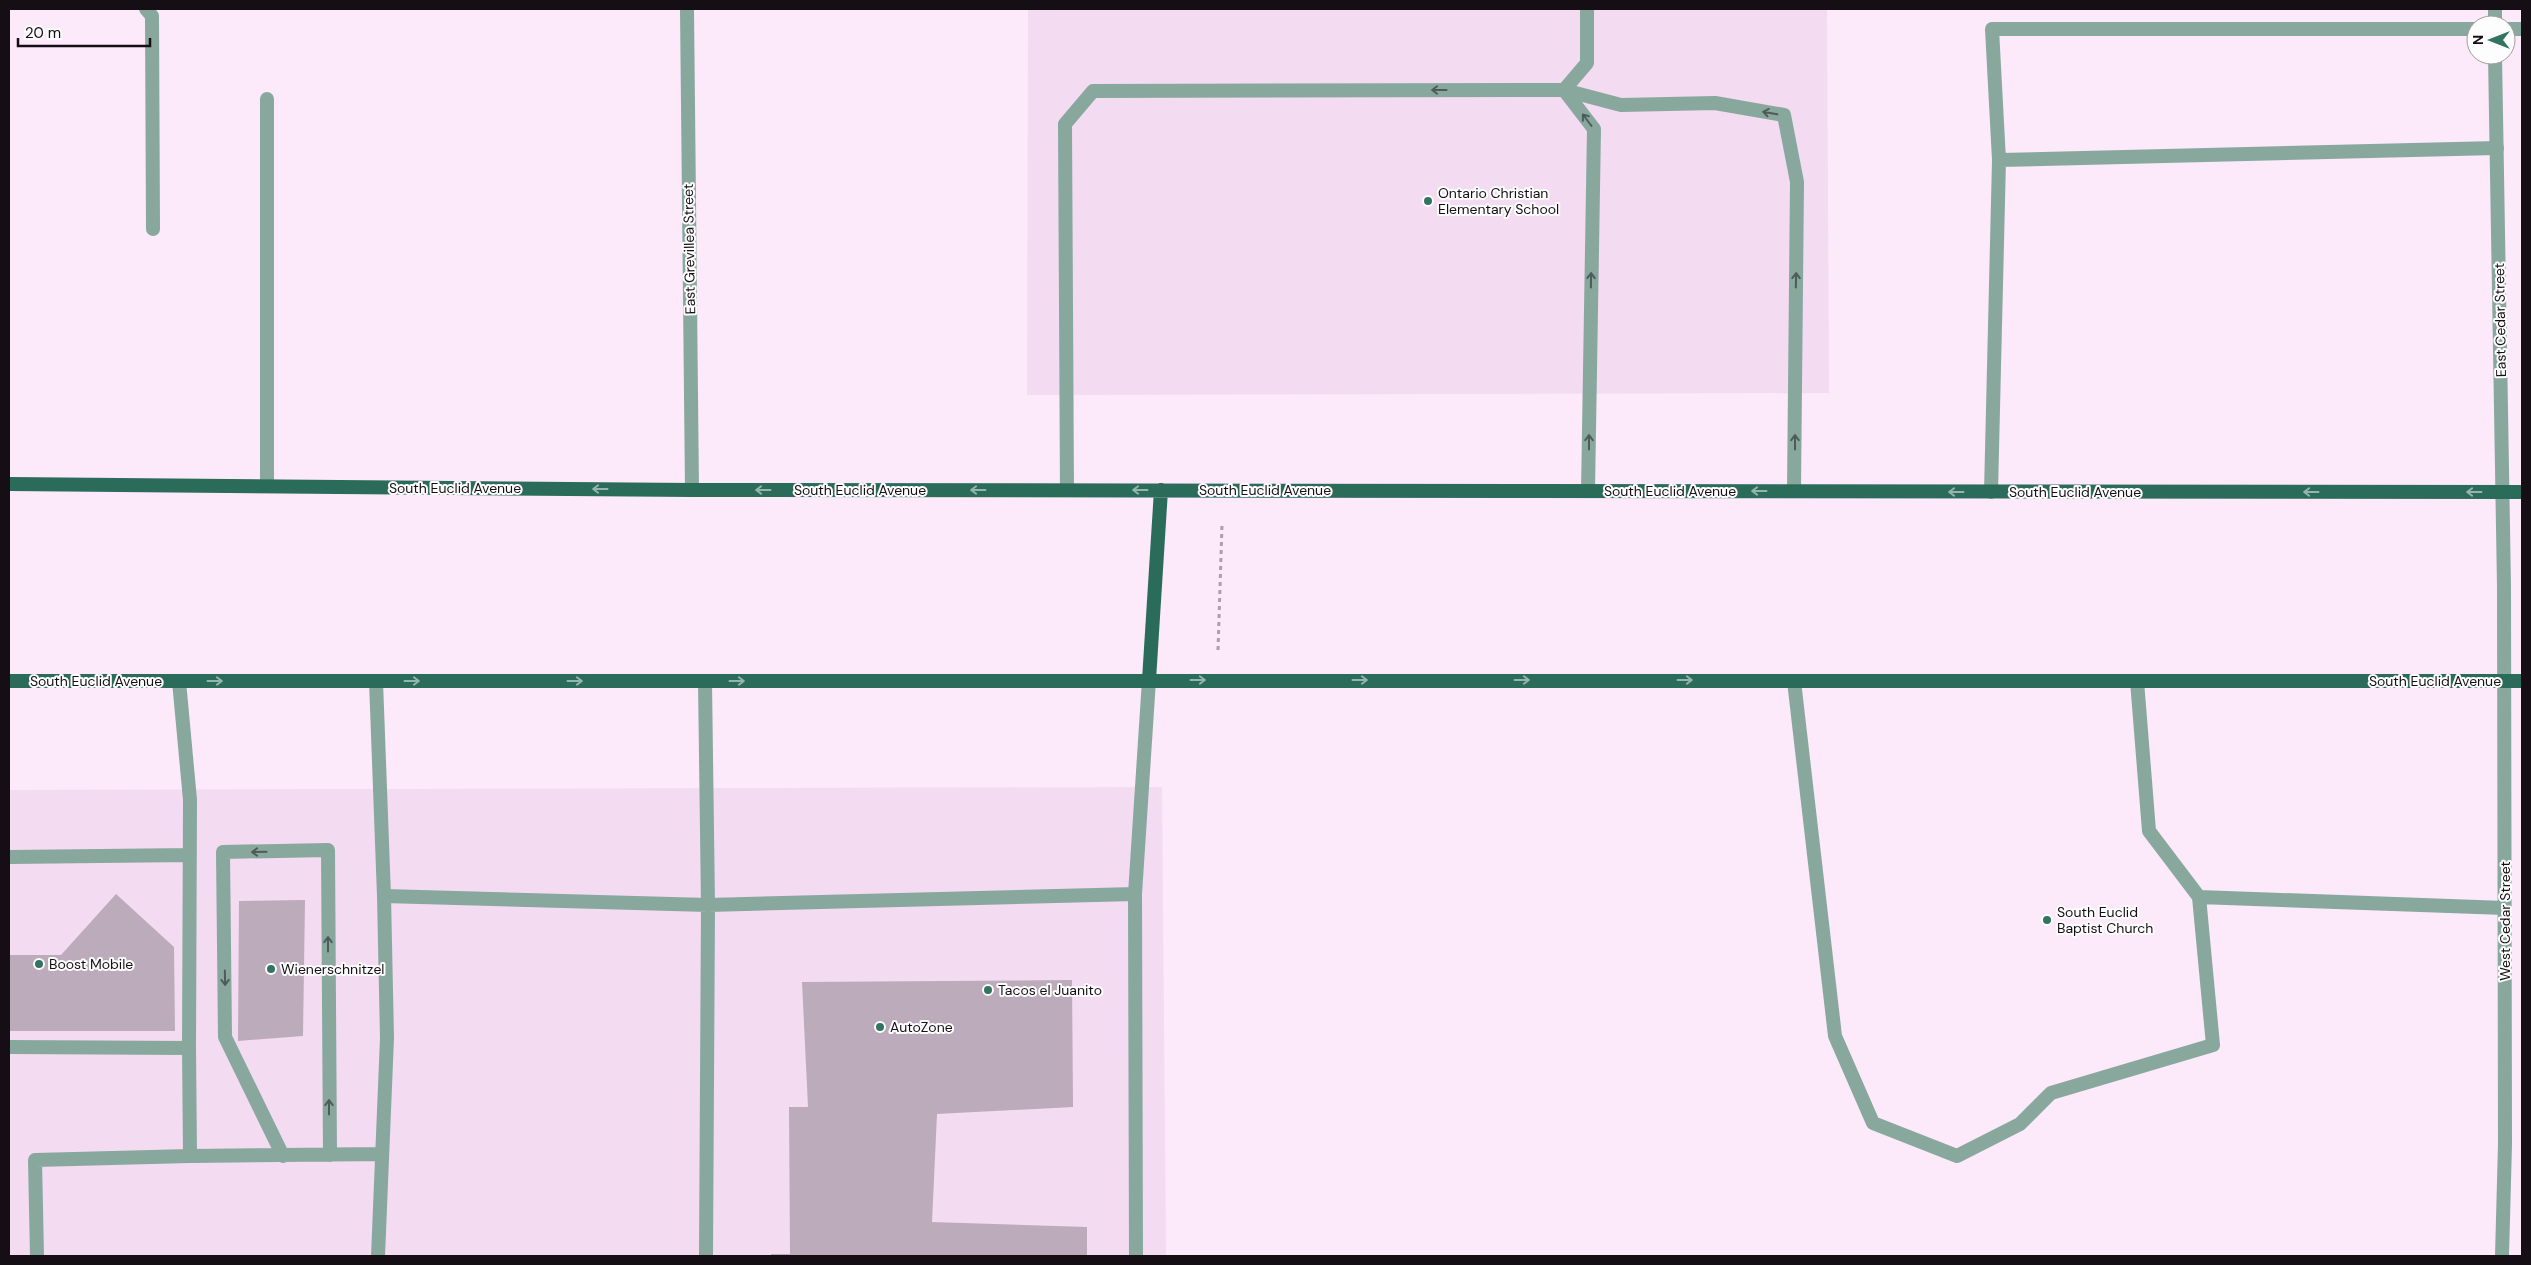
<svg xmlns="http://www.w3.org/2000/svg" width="2531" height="1265" viewBox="0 0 2531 1265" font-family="'DM Sans',sans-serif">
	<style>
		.built { fill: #f3dbf1 }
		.building { fill: #bcabba }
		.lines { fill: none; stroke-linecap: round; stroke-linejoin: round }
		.path { stroke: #ac9eab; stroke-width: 3; stroke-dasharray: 4 4; stroke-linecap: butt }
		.service { stroke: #88a89d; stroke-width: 14 }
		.minor { stroke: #88a89d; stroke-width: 14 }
		.primary { stroke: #2a6b5a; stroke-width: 14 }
		.oneway { stroke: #4e5c59 }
		.oneway2 { stroke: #94b4ac }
		.poi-dot { fill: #337362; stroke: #fdfdfd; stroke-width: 2 }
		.labels { text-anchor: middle; stroke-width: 4; stroke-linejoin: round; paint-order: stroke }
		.poi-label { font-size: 14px; fill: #150f15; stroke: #fdfdfd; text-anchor: start }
		.street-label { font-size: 14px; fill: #150f15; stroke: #fdfdfd }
	</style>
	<rect width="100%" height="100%" fill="#fce9fa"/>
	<path class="built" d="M1028,9H1827L1829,393L1027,395Z
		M1162,787L1166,1256H9V790Z"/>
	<path class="building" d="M116,894L174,947L175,1031H9V955H61Z
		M305,900L303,1036L238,1041L239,901Z
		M1072,980L1073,1107L937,1114L932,1222L1087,1227V1256H771V1254H790L789,1107H808L802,982Z"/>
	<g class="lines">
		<path class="path" d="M1218,650L1222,525"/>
		<path class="service" d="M146,9L152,16L153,229
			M1587,9V63L1564,90L1621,105L1715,103L1784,115L1797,182L1794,491
			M2476,29H1992L1999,160L2497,148
			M2506,29H2522
			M267,99V486
			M1067,490L1065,124L1093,91L1564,90L1594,129L1588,491
			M1991,492L1999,160
			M179,681L190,800L189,1048
			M376,681L384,896
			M1794,681L1835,1036L1873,1123L1957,1156L2020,1124L2051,1093L2213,1045L2199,897L2505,908
			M2137,681L2149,831L2199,897
			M9,857L190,855
			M9,1047L189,1048L190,1156L382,1154
			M283,1156L225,1037L223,852L328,850L330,1155
			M37,1256L35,1160L190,1156
			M378,1256L387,1038L384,896L708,905L705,681
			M706,1256L708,905L1135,894
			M1136,1256L1135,894L1149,680"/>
		<path class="minor" d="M687,9L692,490
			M2495,9V25
			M2495,55L2504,586L2505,1144L2502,1256"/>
		<path class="primary" d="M9,484L692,490L2522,492
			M1149,680L1161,490
			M9,681H2522"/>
	</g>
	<defs><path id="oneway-shaft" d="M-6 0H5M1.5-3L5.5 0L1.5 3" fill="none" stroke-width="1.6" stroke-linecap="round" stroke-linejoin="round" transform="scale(1.25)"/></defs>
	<g class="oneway">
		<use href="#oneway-shaft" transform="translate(1439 90) rotate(180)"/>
		<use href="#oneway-shaft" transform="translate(1770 113) rotate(-170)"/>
		<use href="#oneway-shaft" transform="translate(1587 120) rotate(-127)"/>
		<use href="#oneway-shaft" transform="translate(1591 280) rotate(-89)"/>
		<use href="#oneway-shaft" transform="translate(1796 280) rotate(-89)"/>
		<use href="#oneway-shaft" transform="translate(1589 442) rotate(-90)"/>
		<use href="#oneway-shaft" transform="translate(1795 442) rotate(-90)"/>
		<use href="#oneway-shaft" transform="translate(259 852) rotate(179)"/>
		<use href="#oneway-shaft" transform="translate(328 944) rotate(-90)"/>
		<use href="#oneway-shaft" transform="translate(225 978) rotate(89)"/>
		<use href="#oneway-shaft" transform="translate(329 1107) rotate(-90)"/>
	</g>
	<g class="oneway2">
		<use href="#oneway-shaft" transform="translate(600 489) rotate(-180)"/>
		<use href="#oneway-shaft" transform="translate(763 490) rotate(-180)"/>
		<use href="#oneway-shaft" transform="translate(978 490) rotate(-180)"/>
		<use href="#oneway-shaft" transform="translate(1140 490) rotate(180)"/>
		<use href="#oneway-shaft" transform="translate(1759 491) rotate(180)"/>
		<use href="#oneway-shaft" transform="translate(1956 492) rotate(-180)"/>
		<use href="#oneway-shaft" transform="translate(2311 492) rotate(-180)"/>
		<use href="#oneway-shaft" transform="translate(2474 492) rotate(-180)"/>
		<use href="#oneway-shaft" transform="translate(1198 680)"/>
		<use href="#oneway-shaft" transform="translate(1360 680)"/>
		<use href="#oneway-shaft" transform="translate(1522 680)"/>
		<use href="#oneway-shaft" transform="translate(1685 680)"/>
		<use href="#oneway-shaft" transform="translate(215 681)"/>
		<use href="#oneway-shaft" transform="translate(412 681)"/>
		<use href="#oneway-shaft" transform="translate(575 681)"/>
		<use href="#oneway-shaft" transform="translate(737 681)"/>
	</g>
	<g class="poi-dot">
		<circle cx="1428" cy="201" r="5"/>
		<circle cx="2047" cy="920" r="5"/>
		<circle cx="39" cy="964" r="5"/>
		<circle cx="271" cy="969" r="5"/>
		<circle cx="988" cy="990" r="5"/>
		<circle cx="880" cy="1027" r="5"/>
	</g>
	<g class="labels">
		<g class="poi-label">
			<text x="1438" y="198">Ontario Christian<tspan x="1438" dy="16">Elementary School</tspan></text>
			<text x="2057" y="917">South Euclid<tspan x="2057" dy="16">Baptist Church</tspan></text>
			<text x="49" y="969">Boost Mobile</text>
			<text x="281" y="974">Wienerschnitzel</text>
			<text x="998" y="995">Tacos el Juanito</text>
			<text x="890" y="1032">AutoZone</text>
		</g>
		<g class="street-label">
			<text transform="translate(689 249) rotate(-91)" y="5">East Grevillea Street</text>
			<text transform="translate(2500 320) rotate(-91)" y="5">East Cedar Street</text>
			<text x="455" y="493">South Euclid Avenue</text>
			<text x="860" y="495">South Euclid Avenue</text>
			<text x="1265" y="495">South Euclid Avenue</text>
			<text x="1670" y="496">South Euclid Avenue</text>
			<text x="2075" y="497">South Euclid Avenue</text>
			<text x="96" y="686">South Euclid Avenue</text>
			<text x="2435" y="686">South Euclid Avenue</text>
			<text transform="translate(2505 921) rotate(-90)" y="5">West Cedar Street</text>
		</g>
	</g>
	<rect width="2531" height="1265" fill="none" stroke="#150f15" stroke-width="20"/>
	<g transform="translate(2491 40) rotate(270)"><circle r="24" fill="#fdfdfd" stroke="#a09ea0"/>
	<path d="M0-4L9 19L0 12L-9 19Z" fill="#337362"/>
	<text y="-8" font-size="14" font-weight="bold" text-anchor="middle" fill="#150f15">N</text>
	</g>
	<path d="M18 38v8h132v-8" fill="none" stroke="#150f15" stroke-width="2.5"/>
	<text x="25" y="38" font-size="15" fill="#150f15" stroke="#fdfdfd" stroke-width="4" paint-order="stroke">20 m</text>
</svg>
